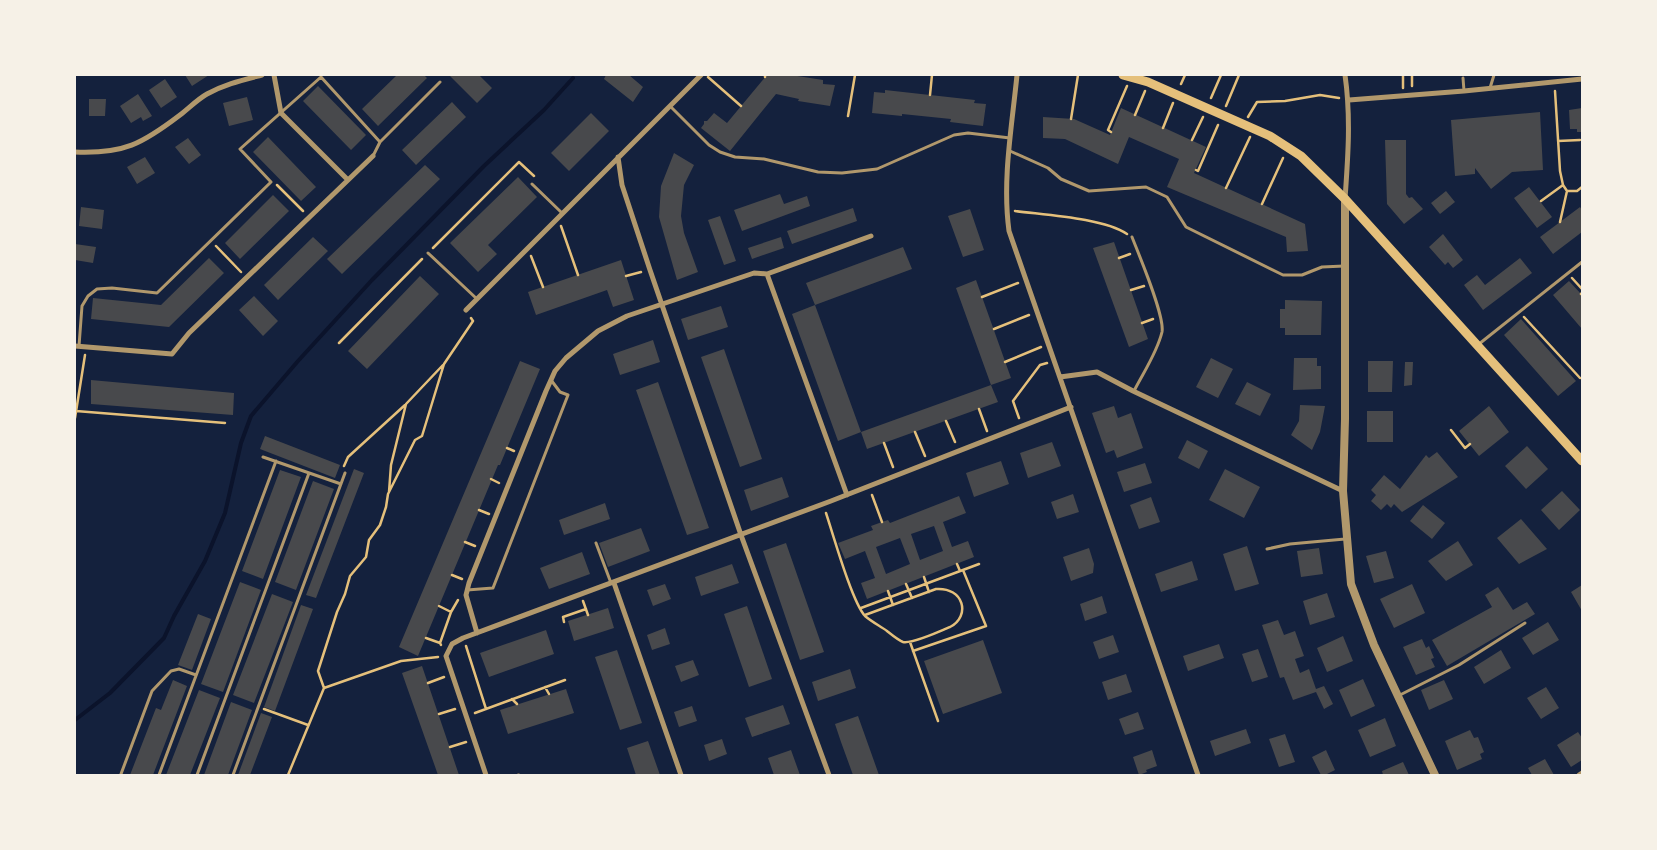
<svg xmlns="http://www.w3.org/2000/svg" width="1657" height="850" viewBox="0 0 1657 850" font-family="Roboto,sans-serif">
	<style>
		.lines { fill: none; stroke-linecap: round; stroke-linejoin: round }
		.stream { stroke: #0b132b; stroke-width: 4 }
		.building { fill: #48494c; fill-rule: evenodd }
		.path { stroke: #e5c07b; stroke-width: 2.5 }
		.service { stroke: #b1986c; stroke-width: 3 }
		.minor { stroke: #b1986c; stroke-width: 5 }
		.tertiary { stroke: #b1986c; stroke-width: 8 }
		.secondary { stroke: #e5c07b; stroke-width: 9 }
	</style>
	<rect width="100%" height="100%" fill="#14213d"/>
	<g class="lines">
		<path class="stream" d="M75,720L110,693L164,638L174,616L205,561L225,513L241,443L251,416L298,361L372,280L484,166L544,110L573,78"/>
	</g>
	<path class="building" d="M185,75H209L192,86Z
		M397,75H424L427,78L378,126L362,109Z
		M449,75H479L492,88L477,103Z
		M606,75H629L643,87L633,102L604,79Z
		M767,75H791L823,80V84L835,85L830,106L798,101L799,99L776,94L730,151L701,128L704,124V121H707L714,113L727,123Z
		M165,79L177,97L161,108L149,90Z
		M318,86L366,135L351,150L303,101Z
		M885,90L975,100L974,103L986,104L983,126L950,122L951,119L902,114V116L872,113L874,92L885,93Z
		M138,94L152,116L143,121L141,117L131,123L120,106Z
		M247,97L253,120L229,126L223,103Z
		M89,99H106L105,116H89Z
		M452,102L466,117L416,165L402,150Z
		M1121,108L1206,147L1194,173L1305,224L1308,251L1287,252L1286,237L1167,187L1179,159L1129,137L1118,164L1065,139L1043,138V117L1074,119L1110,135Z
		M1582,108V132H1577V129H1570L1569,110Z
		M1540,112L1543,170L1512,172L1491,189L1475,168V174L1455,176L1451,120Z
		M591,113L609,131L569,171L551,153Z
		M268,137L316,187L301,201L253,152Z
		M188,138L201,155L189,164L175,147Z
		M1385,140H1406V194L1409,198L1412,197L1423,209L1404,224L1387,204Z
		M674,153L694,165L684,185L681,216L684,233L698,272L677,280L659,217L661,186Z
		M145,157L155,173L137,184L127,167Z
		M425,165L440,179L342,274L327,259Z
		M518,177L537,197L488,245L497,254L478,272L450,243Z
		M1529,187L1552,217L1537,228L1514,198Z
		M1446,191L1455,202L1440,214L1431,203Z
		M780,194L784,204L807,196L810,206L742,231L734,210Z
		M273,195L289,211L240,259L225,243Z
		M81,207L104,210L102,229L79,226Z
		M1580,207L1582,210V232L1553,254L1540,237Z
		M853,208L857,221L792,244L787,231Z
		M970,209L984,250L963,257L948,216Z
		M720,216L736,261L724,265L708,220Z
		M1443,234L1463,260L1453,268L1448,262L1445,265L1429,247Z
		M313,237L328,251L278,300L264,285Z
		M781,237L784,248L752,259L748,248Z
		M1114,242L1148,339L1129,347L1093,248Z
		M75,244L96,247L93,263L75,260Z
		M903,247L912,269L815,305L806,283Z
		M209,258L224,273L169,327L91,319L93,298L161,305Z
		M1520,258L1532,273L1483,310L1464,285L1477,275L1485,285Z
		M621,260L634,300L613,307L607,290L536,315L528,292Z
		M420,276L439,294L367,369L348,351Z
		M976,280L1011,378L991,385L956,288Z
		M1569,281L1582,295V329L1553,295Z
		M254,296L278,321L263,336L239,310Z
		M1285,300L1322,301L1321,335H1285V328H1280V309H1285Z
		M815,305L861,432L838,441L792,314Z
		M721,306L728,327L688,340L681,319Z
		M1521,319L1576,381L1558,396L1504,335Z
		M653,340L660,362L620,375L613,354Z
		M724,349L762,459L740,467L701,357Z
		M1211,358L1233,369L1218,398L1196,387Z
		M1294,358H1317V366H1321V389L1293,390Z
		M520,361L540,369L500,465H498L418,656L399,647Z
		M1368,361H1393L1392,392H1368Z
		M1405,362H1413L1412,385L1404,386Z
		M91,380L234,393L233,415L91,404Z
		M658,382L709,528L687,535L636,390Z
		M1247,382L1271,394L1260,416L1235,404Z
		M991,385L998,402L867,449L861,432Z
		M1300,405L1325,406L1320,432L1312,450L1291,435L1299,421Z
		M1114,406L1118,418L1131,413L1143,448L1117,458L1114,450L1106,453L1092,413Z
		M1489,406L1509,432L1479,456L1459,431Z
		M1367,411H1393V442H1367Z
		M265,436L340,465L335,478L260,449Z
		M1187,440L1208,451L1199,469L1178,458Z
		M1052,442L1061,466L1028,478L1020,453Z
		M1527,446L1548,469L1526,489L1505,466Z
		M1437,452L1458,477L1402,512L1394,504L1391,508L1387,504L1381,510L1371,501L1376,495L1371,490L1384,475L1400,489L1426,455L1429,458Z
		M1001,461L1009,484L974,497L966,473Z
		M1145,463L1152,483L1124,492L1117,472Z
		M354,469L364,473L316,598L306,595Z
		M1225,469L1260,487L1244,518L1209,500Z
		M280,470L301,477L263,579L242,571Z
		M782,477L789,497L751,511L744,490Z
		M313,481L334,489L296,590L275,582Z
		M1562,491L1580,510L1559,530L1541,510Z
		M1073,494L1079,512L1057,519L1051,502Z
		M959,496L966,513L943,522L952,547L968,541L974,557L867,599L861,583L875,578L865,551L845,559L838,543L873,530L871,526L882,522L888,520L890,523ZM934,526L943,551L920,560L911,534ZM900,538L910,564L886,574L876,547Z
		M1151,497L1160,522L1139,529L1130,505Z
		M605,503L610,519L564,535L559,520Z
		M1423,505L1445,523L1432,539L1410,521Z
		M1521,519L1547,549L1519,564L1497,538Z
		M641,528L650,551L608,567L599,543Z
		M1458,541L1473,565L1446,581L1428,561Z
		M786,543L824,652L800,660L763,551Z
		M1247,546L1259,584L1235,591L1223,554Z
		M1089,548L1094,564L1093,573L1071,581L1063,557Z
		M1319,548L1323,574L1301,577L1297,551Z
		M1386,551L1394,578L1374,583L1366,556Z
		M582,552L590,574L549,589L540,568Z
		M1192,561L1198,580L1161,592L1155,574Z
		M732,564L739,583L701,596L695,577Z
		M240,582L261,590L223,692L201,684Z
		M665,584L671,599L653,606L647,590Z
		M1412,584L1425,613L1394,628L1380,599Z
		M1582,585V611L1571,592Z
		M1498,587L1513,610L1527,602L1535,614L1447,666L1432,640L1492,607L1485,595Z
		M1327,593L1335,617L1310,625L1303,601Z
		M272,594L293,602L254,703L233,695Z
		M1102,596L1107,613L1085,621L1080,604Z
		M301,605L313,609L275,711L264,707Z
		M747,606L772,679L749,687L724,614Z
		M608,608L614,628L574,641L568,621Z
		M198,614L211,619L192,670L178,665Z
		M1278,620L1284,635L1295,631L1304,656L1295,659L1300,673L1309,669L1316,689L1324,686L1333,704L1324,709L1316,692L1293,700L1284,677L1280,678L1262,625Z
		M1548,622L1559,640L1533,655L1522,638Z
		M665,628L670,644L652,650L647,635Z
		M546,630L554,654L489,677L480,653Z
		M1113,635L1119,652L1099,659L1093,642Z
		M1343,636L1353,661L1327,672L1317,648Z
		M1422,639L1426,648L1429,646L1434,658L1431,659L1435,667L1416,675L1403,647Z
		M983,640L1002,693L943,714L924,661Z
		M1219,644L1224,658L1188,671L1183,656Z
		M1258,649L1268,677L1252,682L1242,654Z
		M617,650L642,723L620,730L595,657Z
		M1501,650L1511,668L1484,684L1474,667Z
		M693,660L699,675L681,682L675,666Z
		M422,666L459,775H438L402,673Z
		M850,669L856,688L818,701L812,682Z
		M1126,674L1132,692L1108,700L1102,682Z
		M1363,679L1375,706L1351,717L1339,690Z
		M173,680L187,686L153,775H130L156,708L161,710Z
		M1444,680L1453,699L1429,710L1421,690Z
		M1546,687L1559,708L1541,719L1527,698Z
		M566,689L574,713L508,734L500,710Z
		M199,690L220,698L190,775H166Z
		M231,702L252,710L228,775H204Z
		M783,705L790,724L752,737L745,718Z
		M692,706L697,721L679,727L674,712Z
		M1138,712L1144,729L1125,735L1119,719Z
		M261,713L272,717L250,775H238Z
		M858,716L879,775H853L841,742L835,724Z
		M1385,718L1396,746L1370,757L1358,730Z
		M1246,729L1251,743L1215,756L1210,741Z
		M1470,730L1474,738L1478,737L1484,752L1480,754L1482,759L1457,770L1445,741Z
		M1578,732L1582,738V760L1571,767L1557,745Z
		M1285,734L1295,762L1279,767L1269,739Z
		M722,739L727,754L709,761L704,745Z
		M648,741L660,775H636L627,748Z
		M791,750L800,775H774L768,758Z
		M1152,750L1157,766L1146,770L1147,772L1139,775L1133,757Z
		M1326,750L1335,770L1325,775H1321L1312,757Z
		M1545,759L1554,775H1532L1528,768Z
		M1403,762L1409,775H1383L1382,771Z"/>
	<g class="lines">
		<path class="path" d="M765,75V77
			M1412,75V86
			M708,77L741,106
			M1181,84L1185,75
			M1403,88V75
			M930,95L932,75
			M1211,98L1221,75
			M1226,106L1239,75
			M1135,115L1145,91
			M848,116L855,75
			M1248,117L1257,102L1285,101L1320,95L1339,98
			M1071,119L1078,75
			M1163,128L1173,103
			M1111,132L1108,130L1127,86
			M1192,140L1203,117
			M1558,141L1580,140
			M1196,170L1198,171L1218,125
			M277,185L303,211
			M1563,185L1567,191H1577L1582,187
			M1226,188L1250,137
			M1541,201L1563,185L1560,171L1555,91
			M1262,204L1283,158
			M1015,211C1045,215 1103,218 1127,234
			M1560,222L1567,191
			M561,226L578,275
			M216,246L241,272
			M433,248L519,162L534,176
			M531,256L543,287
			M1119,258L1130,254
			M626,276L641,272
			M1572,278L1582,289
			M1131,290L1144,286
			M1581,294L1582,293
			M982,297L1018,283
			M1524,317L1580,378
			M1142,323L1153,319
			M994,329L1029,315
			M339,343L422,259
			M1005,362L1041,347
			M979,409L987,431
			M76,411L225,423
			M75,418L85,355
			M1019,418L1013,401L1040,365L1047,363
			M946,421L955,442
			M1451,430L1465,448L1470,444
			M915,432L925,456
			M884,443L893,467
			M507,448L514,451
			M344,466L348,457L405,405
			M491,479L499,483
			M389,492L391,465L406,404L443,365
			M872,495L882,522
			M479,510L489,514
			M826,513C833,534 852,602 865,616C872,622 880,626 887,631C892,635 898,640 903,642C912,644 941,631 950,627C971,616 964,587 936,589L865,615
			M465,542L475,546
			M957,564L960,571
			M452,575L462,579
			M924,577L929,592
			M906,584L912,598
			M888,591L893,605
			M583,601L588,615
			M439,606L451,612
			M861,608L979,564
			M564,622L563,617L586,609
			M426,638L440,643
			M910,642L938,721
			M441,645L440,643L451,612L458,600
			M466,646L486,709
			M913,651L986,626L963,570
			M428,683L444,677
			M545,687L549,694
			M324,688L401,661L438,657
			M512,699L517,704
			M264,709L308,725
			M475,713L565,680
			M439,714L455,709
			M450,747L466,742
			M288,775L324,688L318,671L337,612L345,594L350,576L366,557L369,540L380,525L386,507L388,494L415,440L422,436L444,364L473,321L471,318"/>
		<path class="service" d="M1463,78L1464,91
			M1490,88L1494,75
			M670,106L709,145L720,152L735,157L764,159L818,172L842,173L877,169L954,135L968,133L1010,138
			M380,142L440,82
			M1010,151L1048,168L1061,179L1089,191L1146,187L1167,197L1186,227L1283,275H1302L1322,267L1344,266
			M532,184L562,213
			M1132,237C1139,255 1165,316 1162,332C1157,353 1143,373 1134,391
			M428,253L477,299
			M1479,344L1582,262
			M79,346L82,306L88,296L97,289L112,288L157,293L271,182L240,149L321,77L380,142L373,156
			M263,457L341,484
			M596,543L611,583
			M1267,549L1290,544L1345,539
			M467,590L493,588L568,395L560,392L551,380
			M1398,696L1459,665L1525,623
			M121,774L152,691L171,671L179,669L196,675
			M159,775L276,461
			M197,775L309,473
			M233,775L345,473
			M518,775H519"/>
		<path class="minor" d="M274,75L281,113L348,180
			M1017,75C1012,126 1002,180 1009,231L1198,775
			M1349,100L1464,91L1582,79
			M75,152C124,154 142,144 180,115C189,108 198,99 207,94C225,84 243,80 262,75
			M618,157L622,185L650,270L741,535L829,775
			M1345,199C1348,157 1351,117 1345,75
			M767,274L847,495
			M466,310L701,75
			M75,346L172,354L189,333L373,156
			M1060,377L1097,372L1133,391L1343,491
			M614,583L681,775
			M477,633L466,595L469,583L546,391L555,371L566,358L598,331L627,316L754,273L767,274L871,236
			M486,775L446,656L452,644L463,638L831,501L1071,407
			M1579,775L1582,773"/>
		<path class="tertiary" d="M1345,199V419L1343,491L1351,584L1374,645L1435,775"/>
		<path class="secondary" d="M1123,75L1148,82L1270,136L1301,156L1345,199L1582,461"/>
	</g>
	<rect width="1657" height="850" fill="none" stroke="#f6f1e7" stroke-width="152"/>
</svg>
